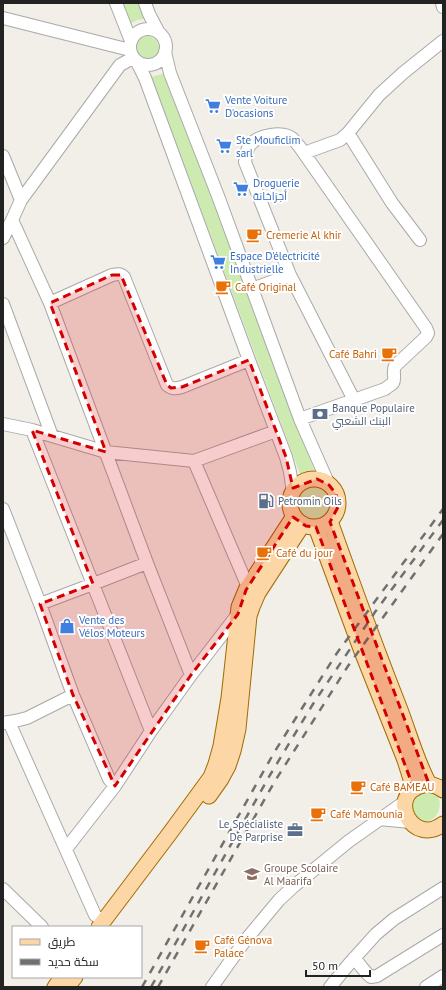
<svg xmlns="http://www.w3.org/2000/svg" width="446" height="990" viewBox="0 0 446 990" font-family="'PT Sans',Cairo,sans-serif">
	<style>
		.grass { fill: #cdebb0 }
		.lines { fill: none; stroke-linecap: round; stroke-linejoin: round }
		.minor-casing { stroke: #a9a9a9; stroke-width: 14 }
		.major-casing { stroke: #a06b00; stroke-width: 17 }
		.minor { stroke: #fff; stroke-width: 12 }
		.major { stroke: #fcd6a4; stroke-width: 15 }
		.rail { stroke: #707070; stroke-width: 2.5; stroke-dasharray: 8 8; stroke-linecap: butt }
		.marked { fill: #d40000; fill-opacity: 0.2; stroke: #d40000; stroke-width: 3; stroke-dasharray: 8 5; stroke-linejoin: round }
		.labels { text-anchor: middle; stroke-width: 4; stroke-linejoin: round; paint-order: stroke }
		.shop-label { font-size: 11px; fill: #366cbe; stroke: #fff; text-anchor: start }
		.food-label { font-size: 11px; fill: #c56008; stroke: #fff; text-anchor: start }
		.service-label { font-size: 11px; fill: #4e5e75; stroke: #fff; text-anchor: start }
		.education-label { font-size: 11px; fill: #785e54; stroke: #fff; text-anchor: start }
	</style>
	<rect width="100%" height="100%" fill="#f2efe9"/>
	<path class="grass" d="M123,3H138L144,18L143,19L137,20L132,23H130Z
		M135 48a12 12 0 1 1 24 0a12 12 0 1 1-24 0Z
		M165,73L314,470L306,471L300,474L151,77Z
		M297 504a18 18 0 1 1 36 0a18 18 0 1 1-36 0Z
		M428,790C430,791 434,792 436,794C446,805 435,830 415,818L410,799Z"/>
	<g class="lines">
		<defs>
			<path id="minor" d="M116,3L131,41
				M145,3L149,14L159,33
				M442,3L443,7
				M3,18L130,50
				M130 47a18 18 0 1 1 36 0a18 18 0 1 1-36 0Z
				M165,52L170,73L218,196L300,419L329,485
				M137,62L145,78L249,360L286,457L290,472L293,492
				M348,133L392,203L420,240
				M304,153L340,140L348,133L379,95L403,73L443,41
				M3,156L21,200
				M12,220L50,303L147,563L191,675
				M3,238L12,220L21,200L120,65L133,58
				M252,289L290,275
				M50,303L112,275C117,274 120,273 124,277L167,385C172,389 175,389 182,387L249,360
				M3,304L52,436
				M300,419L385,389C387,387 391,385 393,383C396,378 392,372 395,366L426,337L428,333L426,328L299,146C297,144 295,141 293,139C283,130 258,135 250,145C246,150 246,156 245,162L290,275L354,400
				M3,424L32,430L106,452L194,461L276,431
				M32,430L151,731
				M194,461L248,587
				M3,509L40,604L73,695L109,779L115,786L151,731L191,675L238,614
				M40,604L93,584L147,563
				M9,722L95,915L103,921
				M3,723L15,721L27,718L73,695
				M379,819L410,822
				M66,849L115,786
				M3,889L42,927
				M354,958C360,964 364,972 371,977L377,976L443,935
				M212,987L244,942L279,900L294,886L349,841L406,801
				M330,987L349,964L376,934L394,919L443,888
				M426,987L443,976"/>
			<path id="major" d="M290 503a24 24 0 1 1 48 0a24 24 0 1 1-48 0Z
				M330,521C352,583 375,646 399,707C409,733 416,760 429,784
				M316,527L361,649L405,760L414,789
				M443,790C436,785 428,783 420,786C387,797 413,847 443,824
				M209,796L221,779L228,766L233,751L238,729L249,616L252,607L258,593L303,524
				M99,927L170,833L211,777L216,764L221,746L229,698L239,607L246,590L294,516
				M55,987L62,977
				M67,987L75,977"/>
		</defs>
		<use href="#minor" class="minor-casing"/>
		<use href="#major" class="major-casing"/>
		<use href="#minor" class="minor"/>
		<use href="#major" class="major"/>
		<path class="rail" d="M142,987L275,751L337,653L443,509
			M151,987L270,775L313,704L375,612L443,520
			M158,987L275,781L348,666L443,534"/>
	</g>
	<path class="marked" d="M112,275H121L167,385L171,388L182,387L249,360L286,457L293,488L317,479L329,485L336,494L338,507L330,522L429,784L414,789L316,527L306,526L293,517L246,590L238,614L191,675L115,786L73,695L40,604L93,584L32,430L106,452L50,303Z"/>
	<defs>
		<symbol id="supermarket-bare" viewBox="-9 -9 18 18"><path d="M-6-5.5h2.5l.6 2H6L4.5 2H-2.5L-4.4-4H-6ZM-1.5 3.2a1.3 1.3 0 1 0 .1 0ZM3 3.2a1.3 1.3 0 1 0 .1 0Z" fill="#3f7fe0" stroke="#fff" stroke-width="2.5" paint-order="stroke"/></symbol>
		<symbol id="cafe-bare" viewBox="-9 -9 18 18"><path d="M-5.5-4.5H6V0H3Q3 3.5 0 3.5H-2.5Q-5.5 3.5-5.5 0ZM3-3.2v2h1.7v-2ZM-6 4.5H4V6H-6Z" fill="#e8710a" stroke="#fff" stroke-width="2.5" paint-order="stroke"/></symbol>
		<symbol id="bank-bare" viewBox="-9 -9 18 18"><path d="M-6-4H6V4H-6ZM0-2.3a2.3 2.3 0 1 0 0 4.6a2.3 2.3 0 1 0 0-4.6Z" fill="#5c6f8a" stroke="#fff" stroke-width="2.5" paint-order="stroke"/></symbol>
		<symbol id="fuel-bare" viewBox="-9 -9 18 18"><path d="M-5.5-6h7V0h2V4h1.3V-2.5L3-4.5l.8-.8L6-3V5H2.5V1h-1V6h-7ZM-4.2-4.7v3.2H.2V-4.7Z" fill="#5c6f8a" stroke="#fff" stroke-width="2.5" paint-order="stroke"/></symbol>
		<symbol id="shop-bare" viewBox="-9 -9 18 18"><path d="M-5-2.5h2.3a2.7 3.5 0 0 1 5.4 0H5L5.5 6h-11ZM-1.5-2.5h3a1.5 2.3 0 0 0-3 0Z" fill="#3f7fe0" stroke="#fff" stroke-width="2.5" paint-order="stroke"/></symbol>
		<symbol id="office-bare" viewBox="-9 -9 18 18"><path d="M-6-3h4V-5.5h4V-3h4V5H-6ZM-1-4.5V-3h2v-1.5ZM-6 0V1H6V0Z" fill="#5c6f8a" stroke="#fff" stroke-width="2.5" paint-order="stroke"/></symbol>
		<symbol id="school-bare" viewBox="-9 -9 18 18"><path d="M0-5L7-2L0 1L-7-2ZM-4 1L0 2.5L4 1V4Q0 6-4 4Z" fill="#8d6e63" stroke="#fff" stroke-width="2.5" paint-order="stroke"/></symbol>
	</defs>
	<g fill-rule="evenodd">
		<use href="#supermarket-bare" x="202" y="95" width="22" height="22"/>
		<use href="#supermarket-bare" x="213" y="135" width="22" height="22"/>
		<use href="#supermarket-bare" x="230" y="178" width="22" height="22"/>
		<use href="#cafe-bare" x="243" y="224" width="22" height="22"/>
		<use href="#supermarket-bare" x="207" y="251" width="22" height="22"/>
		<use href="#cafe-bare" x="212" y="276" width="22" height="22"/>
		<use href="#cafe-bare" x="378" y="343" width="22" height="22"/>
		<use href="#bank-bare" x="309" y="403" width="22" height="22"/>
		<use href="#fuel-bare" x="255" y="490" width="22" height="22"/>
		<use href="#cafe-bare" x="253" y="542" width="22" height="22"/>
		<use href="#shop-bare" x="56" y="615" width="22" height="22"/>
		<use href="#cafe-bare" x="347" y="776" width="22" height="22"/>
		<use href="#cafe-bare" x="307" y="803" width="22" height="22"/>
		<use href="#office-bare" x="284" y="819" width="22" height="22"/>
		<use href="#school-bare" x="241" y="863" width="22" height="22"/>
		<use href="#cafe-bare" x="191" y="935" width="22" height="22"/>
	</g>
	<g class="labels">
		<g class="shop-label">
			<text x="225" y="104">Vente Voiture<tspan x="225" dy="13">D'ocasions</tspan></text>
			<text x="236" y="144">Ste Mouficlim<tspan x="236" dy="13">sarl</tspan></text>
			<text x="253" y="187">Droguerie<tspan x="253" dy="13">أجزاخانة</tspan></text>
			<text x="230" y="260">Espace D'électricité<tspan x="230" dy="13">Industrielle</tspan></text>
			<text x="79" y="624">Vente des<tspan x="79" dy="13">Vélos Moteurs</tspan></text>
		</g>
		<g class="food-label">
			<text x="266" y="239">Cremerie Al khir</text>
			<text x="235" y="291">Café Original</text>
			<text x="377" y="358" text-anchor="end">Café Bahri</text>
			<text x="276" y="557">Café du jour</text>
			<text x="370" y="791">Café BAMEAU</text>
			<text x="330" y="818">Café Mamounia</text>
			<text x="214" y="944">Café Génova<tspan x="214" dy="13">Palace</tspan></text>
		</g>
		<g class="service-label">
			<text x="332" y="412">Banque Populaire<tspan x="332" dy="13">البنك الشعبي</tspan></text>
			<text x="278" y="505">Petromin Oils</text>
			<text x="283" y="828" text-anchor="end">Le Spécialiste<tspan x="283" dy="13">De Parprise</tspan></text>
		</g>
		<g class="education-label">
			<text x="264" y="872">Groupe Scolaire<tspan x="264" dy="13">Al Maarifa</tspan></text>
		</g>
	</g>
	<rect width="446" height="990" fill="none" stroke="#222222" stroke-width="8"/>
	<rect x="12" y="926" width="130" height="52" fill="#ffffff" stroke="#a7a7a7"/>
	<rect x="20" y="939" width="20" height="6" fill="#fcd6a4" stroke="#a7a7a7"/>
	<text x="48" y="946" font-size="12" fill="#222222">طريق</text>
	<rect x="20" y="959" width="20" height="6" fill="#707070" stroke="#a7a7a7"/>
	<text x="48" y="966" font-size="12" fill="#222222">سكة حديد</text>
	<path d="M306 970v6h64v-6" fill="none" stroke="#222222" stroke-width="2"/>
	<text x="312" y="970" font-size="12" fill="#222222" stroke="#ffffff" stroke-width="3" paint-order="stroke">50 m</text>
</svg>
